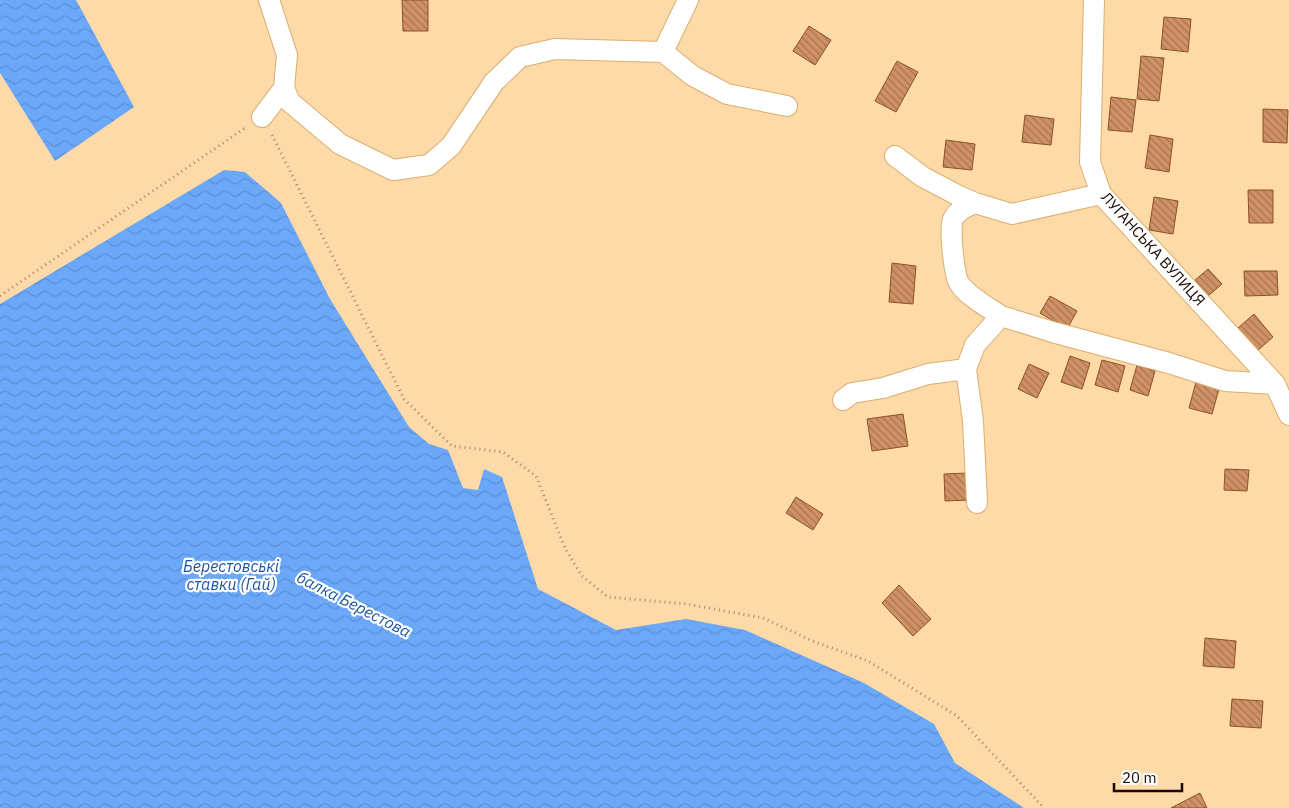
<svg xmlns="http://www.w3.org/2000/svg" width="1289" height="808" viewBox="0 0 1289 808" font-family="'IBM Plex Sans',sans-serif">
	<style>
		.water { fill: url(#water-waves) }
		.building { fill: url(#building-back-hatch); stroke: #8b5226 }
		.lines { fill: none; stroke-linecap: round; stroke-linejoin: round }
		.minor-casing { stroke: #daaf6f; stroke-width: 22 }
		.path { stroke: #a48a67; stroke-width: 3; stroke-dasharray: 1 4; stroke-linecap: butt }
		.minor { stroke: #fff; stroke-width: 20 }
		.labels { text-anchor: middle; stroke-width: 4.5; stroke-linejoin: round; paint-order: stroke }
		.street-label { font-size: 15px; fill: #160a00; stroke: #fff }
		.water-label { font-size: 16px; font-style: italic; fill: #19549d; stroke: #fff }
	</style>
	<defs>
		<pattern id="water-waves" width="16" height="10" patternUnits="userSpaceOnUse" patternTransform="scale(1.25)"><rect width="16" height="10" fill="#6ba8fa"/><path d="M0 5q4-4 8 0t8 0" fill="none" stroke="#5c8fd4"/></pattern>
		<pattern id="building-back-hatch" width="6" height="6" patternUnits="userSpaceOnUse" patternTransform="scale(1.25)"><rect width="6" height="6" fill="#cf9165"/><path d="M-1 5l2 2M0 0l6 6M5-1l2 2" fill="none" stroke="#a77551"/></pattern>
	</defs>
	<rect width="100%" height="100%" fill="#fedaa8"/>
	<path class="water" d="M0,0H76L134,107L55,161L0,73Z
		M224,170L245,172L281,203L330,299L409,427L429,444L448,450L463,488L478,490L484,469L502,477L538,589L616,630L686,619L745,630L864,683L934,724L955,763L1024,808H0V304Z"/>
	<path class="building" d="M402,0H428V31H403Z
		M1164,17L1191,19L1188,52L1161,49Z
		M809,26L831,40L815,65L793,51Z
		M1141,56L1164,58L1159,101L1137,99Z
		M897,61L918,72L896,112L875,101Z
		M1111,97L1136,100L1132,132L1108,130Z
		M1263,109L1288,110L1287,143L1263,142Z
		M1025,115L1054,119L1051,145L1022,142Z
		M1150,135L1173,139L1169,172L1145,168Z
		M946,140L975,144L972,170L943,167Z
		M1248,190H1273V223H1249Z
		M1154,197L1178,201L1173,234L1149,230Z
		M892,263L916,266L913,304L889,302Z
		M1208,269L1222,284L1208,296L1194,281Z
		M1244,271H1277L1278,295L1245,296Z
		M1050,296L1077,311L1067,329L1040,313Z
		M1254,314L1273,337L1257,351L1238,328Z
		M1070,356L1090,363L1082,389L1061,382Z
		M1102,360L1125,366L1118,392L1095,385Z
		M1029,364L1049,373L1037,398L1018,389Z
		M1137,365L1155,371L1148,396L1130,390Z
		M1196,382L1219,389L1212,414L1189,408Z
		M903,414L908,446L872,451L867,419Z
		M1225,469L1249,470L1247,491L1224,490Z
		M968,473L969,500L945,501L944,474Z
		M796,497L823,514L813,530L786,513Z
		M899,585L931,619L913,636L882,603Z
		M1205,638L1236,641L1234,668L1203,666Z
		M1232,699L1263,701L1261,728L1230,726Z
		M1200,793L1207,808H1171Z"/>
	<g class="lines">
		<defs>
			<path id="minor" d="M688,0L663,52L693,76L727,94L787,106
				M1094,0L1090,162L1101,194L1275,384L1289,415
				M284,88L290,102L340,144L393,170L429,165L451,146L494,82L520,57L555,49L663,52
				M262,117L284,88L287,55L269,0
				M895,156L923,177L959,196L975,203L1012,214L1101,194
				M975,203C966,207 958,210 953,219C949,226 954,276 959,283C968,297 988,307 1001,316L975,345L966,369L973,421L977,503
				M1001,316L1056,333L1169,363L1225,381L1275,384
				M843,400L852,393L883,388L928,374L966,369"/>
		</defs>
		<use href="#minor" class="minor-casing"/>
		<path class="path" d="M272,135L404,399L452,446L503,452L536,476L565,548L582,576L608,597L686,604L763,618L815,642L868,661L957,716L1044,808
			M0,296L245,128"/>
		<use href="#minor" class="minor"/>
	</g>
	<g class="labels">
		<g class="street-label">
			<text transform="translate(1153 249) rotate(48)" y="5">ЛУГАНСЬКА ВУЛИЦЯ</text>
		</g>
		<g class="water-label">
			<text x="231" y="572">Берестовські<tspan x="231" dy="18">ставки (Гай)</tspan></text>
			<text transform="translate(354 604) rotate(27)" y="6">балка Берестова</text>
		</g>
	</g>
	<path d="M1114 783v8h68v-8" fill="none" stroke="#160a00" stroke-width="2.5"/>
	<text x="1122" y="783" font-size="15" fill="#160a00" stroke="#ffffff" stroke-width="4" paint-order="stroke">20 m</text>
</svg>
